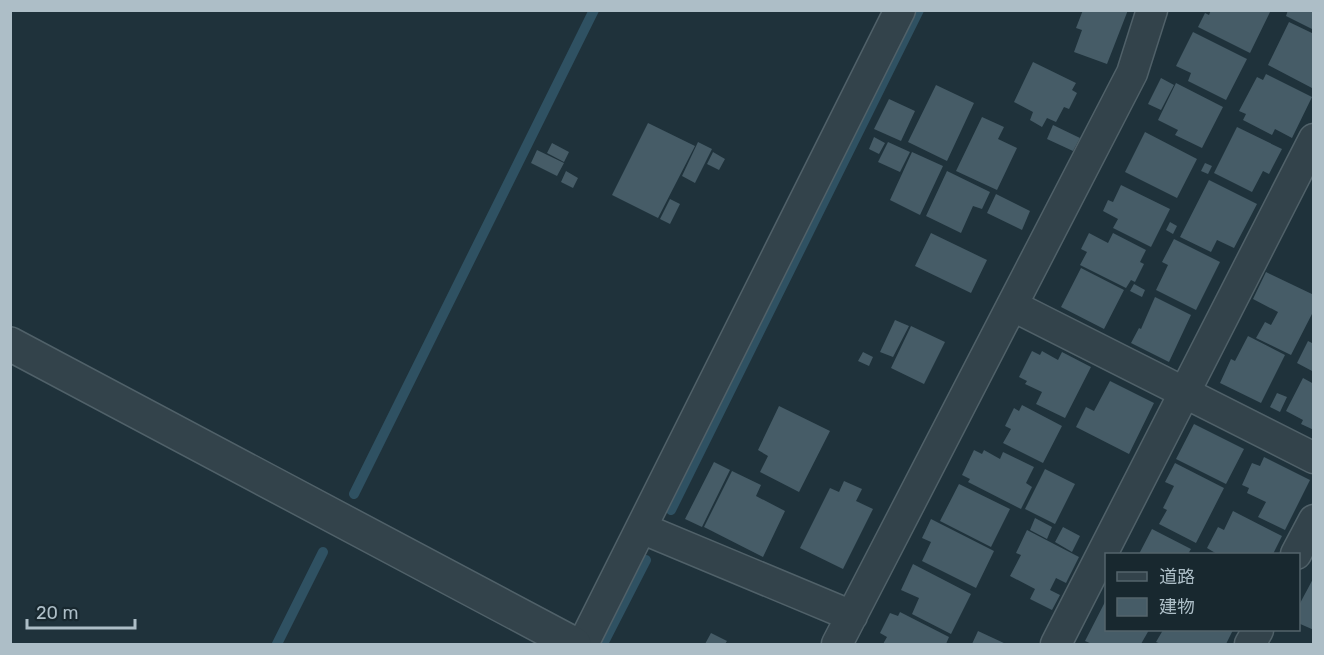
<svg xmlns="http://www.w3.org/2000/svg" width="1324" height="655" viewBox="0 0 1324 655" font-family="Rubik,'Noto Sans JP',sans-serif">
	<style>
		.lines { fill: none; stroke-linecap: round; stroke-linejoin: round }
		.stream { stroke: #2f5162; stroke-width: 10 }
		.building { fill: #465c67 }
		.minor-casing { stroke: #506169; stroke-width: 33 }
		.tertiary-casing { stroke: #506169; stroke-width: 36 }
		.minor { stroke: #33434b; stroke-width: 30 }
		.tertiary { stroke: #33434b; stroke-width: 33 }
	</style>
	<rect width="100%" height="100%" fill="#1f323b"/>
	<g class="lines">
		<path class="stream" d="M354,494L594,10
			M671,510L919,10
			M277,644L323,552
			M603,644L646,560"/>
	</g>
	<path class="building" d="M1083,10H1128L1107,64L1074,52L1082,30L1076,28Z
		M1211,10H1271L1250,53L1198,27L1205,13L1209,15Z
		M1288,10H1314V30L1286,16Z
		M1289,22L1314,34L1312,88L1268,65Z
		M1193,32L1247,59L1226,100L1188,81L1191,73L1176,66Z
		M1033,62L1076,83L1072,90L1077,93L1069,109L1064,107L1056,122L1047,118L1042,127L1030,120L1033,112L1014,102Z
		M1266,74L1312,97L1292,138L1275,129L1272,135L1243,120L1246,114L1239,111L1257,77L1263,80Z
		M1161,78L1174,85L1161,110L1148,104Z
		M1176,83L1223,107L1202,148L1175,135L1178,130L1158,120Z
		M936,85L974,103L947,161L908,142Z
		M889,99L915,111L901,141L874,129Z
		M982,117L1004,127L998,139L1017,148L997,190L956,171Z
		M648,123L695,146L658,218L612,195Z
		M1053,125L1080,138L1073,151L1047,139Z
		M1237,127L1282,149L1269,174L1263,171L1252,192L1214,173Z
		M1145,132L1197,159L1177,198L1125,172Z
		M874,137L885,143L879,154L869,149Z
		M698,142L712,149L695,183L682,176Z
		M888,142L910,152L900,172L878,162Z
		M552,143L569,152L564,162L547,153Z
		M537,150L564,163L557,176L531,163Z
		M713,152L725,159L719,170L707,164Z
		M912,152L943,166L920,215L890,200Z
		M1205,163L1212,166L1208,174L1201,171Z
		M566,171L578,178L573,188L561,182Z
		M947,171L990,192L982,209L973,206L961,233L926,216Z
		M1209,180L1257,204L1234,248L1217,240L1211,252L1180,237Z
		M1121,185L1170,209L1151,247L1113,228L1118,219L1103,211L1108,200L1113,202Z
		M996,194L1030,211L1022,230L987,213Z
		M670,199L680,204L670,224L660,219Z
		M1170,222L1177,226L1173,234L1166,230Z
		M931,233L987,260L971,293L915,266Z
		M1089,233L1108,243L1113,233L1146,250L1140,262L1144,264L1135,282L1131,280L1126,288L1080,265L1087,252L1081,249Z
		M1174,239L1220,262L1196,310L1156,290L1168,265L1162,262Z
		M1081,268L1124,290L1104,329L1061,307Z
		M1266,272L1314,295V310L1291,355L1256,338L1265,322L1271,325L1278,312L1253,299Z
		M1134,284L1145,290L1142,297L1130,291Z
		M1155,297L1191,315L1169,362L1131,343L1139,328L1141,329Z
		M895,320L909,326L893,357L880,352Z
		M911,326L945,342L924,384L891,368Z
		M1248,336L1285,355L1261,403L1220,383L1231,359L1235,361Z
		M1308,341L1314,344V372L1297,363Z
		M1032,351L1040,355L1042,351L1058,360L1062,352L1091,367L1065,418L1036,404L1042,392L1025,384L1027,381L1019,377Z
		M863,352L873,357L869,366L858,361Z
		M1303,378L1314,384V430L1301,424L1303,420L1286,411Z
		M1110,381L1154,403L1129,454L1076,427L1086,407L1094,411Z
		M1277,393L1287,397L1280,412L1270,407Z
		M1022,405L1062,426L1043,463L1003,443L1011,429L1005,426L1014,408L1019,411Z
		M779,406L830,431L799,492L760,472L768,456L758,450Z
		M1194,424L1244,449L1226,484L1176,459Z
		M974,450L982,454L984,450L1000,459L1003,452L1034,467L1026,483L1032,487L1021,509L968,482L970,479L962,475Z
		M1264,457L1310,480L1285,530L1258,517L1266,502L1247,493L1249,488L1242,485L1252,463L1260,466Z
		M714,462L730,470L702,527L685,519Z
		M1175,463L1224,488L1196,543L1159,524L1167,510L1163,508L1174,486L1165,482Z
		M1045,469L1075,484L1055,524L1025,509Z
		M732,471L761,485L756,496L785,511L763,557L704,527Z
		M844,481L862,489L856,501L873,509L843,569L800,548L830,488L839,492Z
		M959,484L1010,509L991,547L940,521Z
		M1233,511L1282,536L1273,554H1217L1207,548L1218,527L1224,530Z
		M1035,518L1052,527L1047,539L1030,530Z
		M931,519L994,551L976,588L922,561L931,542L922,538Z
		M1063,527L1080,536L1072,552L1055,542Z
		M1152,529L1191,549L1188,554H1139Z
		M1027,530L1079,557L1066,583L1056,578L1050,590L1060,595L1052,610L1030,599L1035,589L1010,576L1021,555L1016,553Z
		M913,564L971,594L951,634L912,614L919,598L901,590Z
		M1314,577V630L1298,623V607Z
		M1106,600V630H1149L1141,644H1092L1085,641Z
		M900,612L949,637L946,644H883L887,637L880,633L890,613L898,616Z
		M1163,630H1233L1226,644H1161L1156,642Z
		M978,631L1006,644H972Z
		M711,633L727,641L725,644H705Z"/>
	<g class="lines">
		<defs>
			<path id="minor" d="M1013,306L1314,458
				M641,528L852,616
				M1296,554L1314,520
				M583,644L900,10
				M837,644L1132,73L1152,10
				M1056,644L1314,139
				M1250,644L1258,630"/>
			<path id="tertiary" d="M10,344L574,644"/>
		</defs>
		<use href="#minor" class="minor-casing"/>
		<use href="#tertiary" class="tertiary-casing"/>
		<use href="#minor" class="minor"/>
		<use href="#tertiary" class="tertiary"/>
	</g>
	<rect width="1324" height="655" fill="none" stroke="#adbec7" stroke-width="24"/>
	<rect x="1105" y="553" width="195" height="78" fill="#18282f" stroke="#54646c" stroke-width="1.5"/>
	<rect x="1117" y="572" width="30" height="9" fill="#33434b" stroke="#54646c" stroke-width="1.5"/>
	<text x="1159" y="583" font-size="18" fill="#adbec7">道路</text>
	<rect x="1117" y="598" width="30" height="18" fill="#465c67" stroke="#54646c" stroke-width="1.5"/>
	<text x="1159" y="613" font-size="18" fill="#adbec7">建物</text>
	<path d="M27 619v9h108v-9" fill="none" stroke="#adbec7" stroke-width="3"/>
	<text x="36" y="619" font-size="18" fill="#adbec7" stroke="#18282f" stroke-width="4.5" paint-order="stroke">20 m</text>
</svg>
